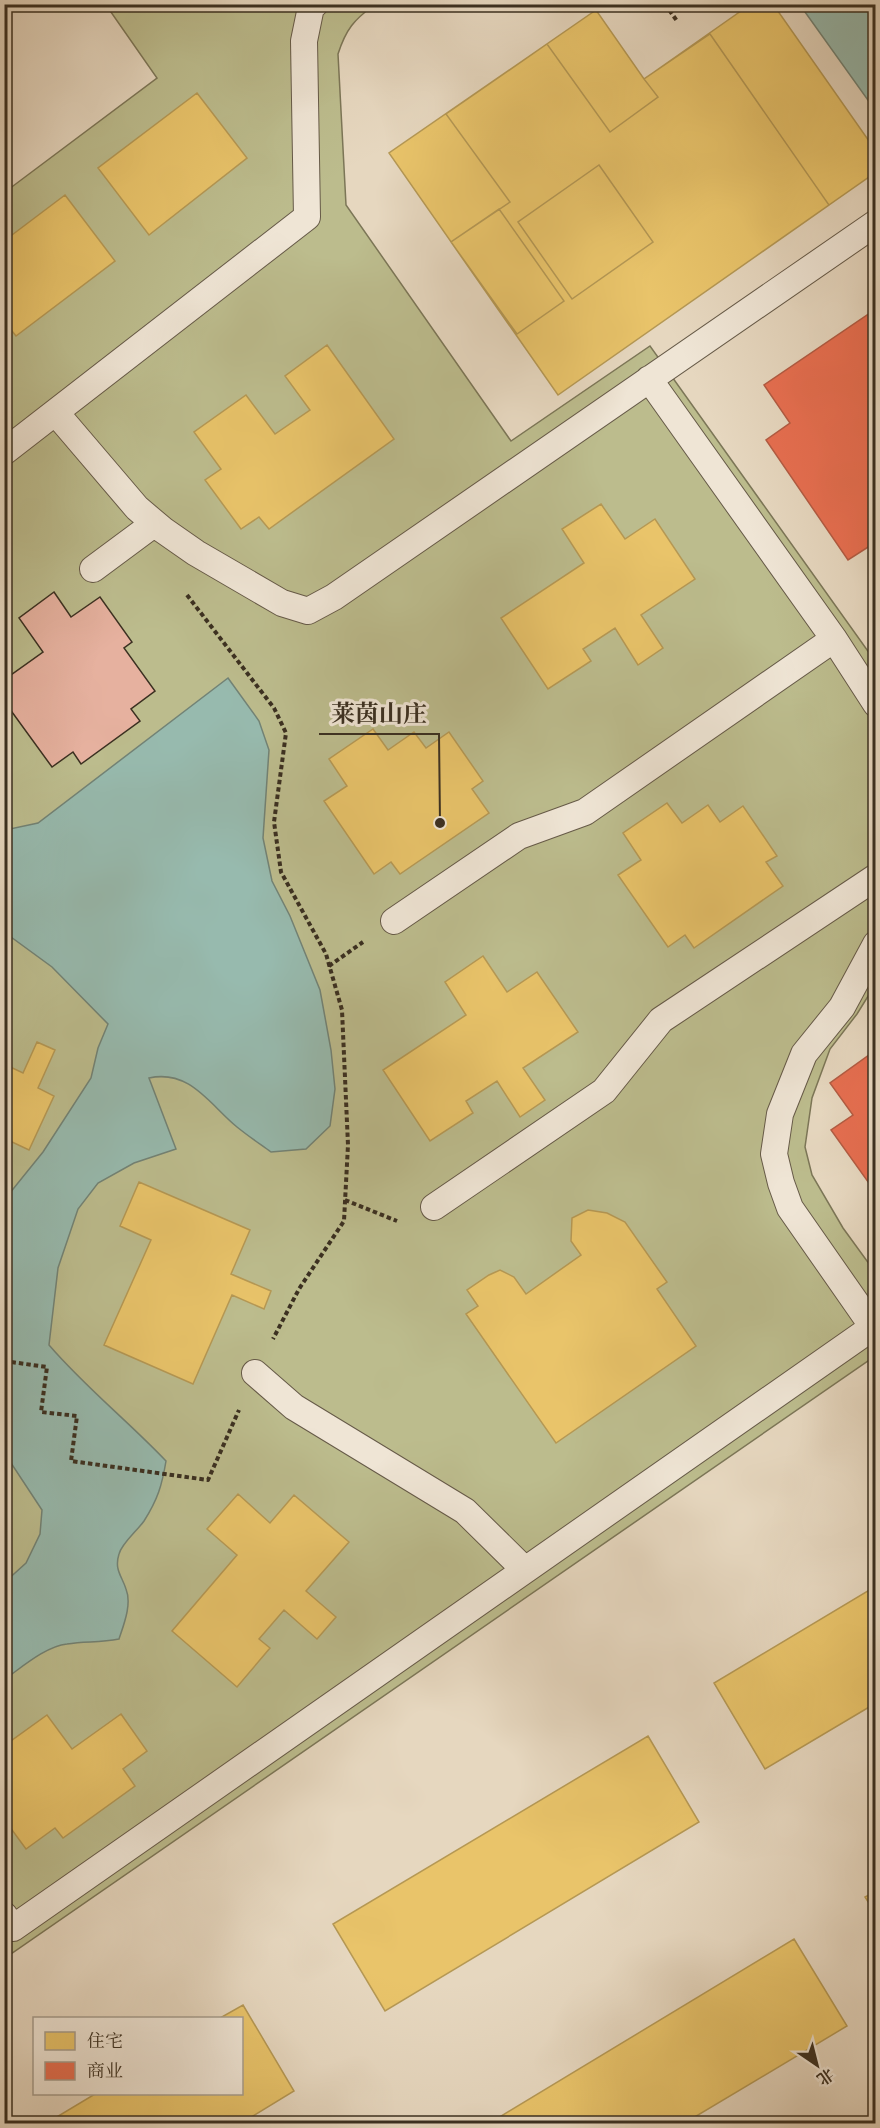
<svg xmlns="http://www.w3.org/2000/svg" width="880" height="2128" viewBox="0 0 880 2128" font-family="'IM FELL Double Pica','Noto Serif SC',serif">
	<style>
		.green { fill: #bcbc8d; stroke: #7c7657; stroke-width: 1.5 }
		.water { fill: #97baae; stroke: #728376; stroke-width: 1.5 }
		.homes { fill: #e9c46a; stroke: #b59854; stroke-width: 1.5 }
		.shops { fill: #e76f51; stroke: #b35c43; stroke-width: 1.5 }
		.building { fill: #e6b19f; stroke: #3b3021; stroke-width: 1.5 }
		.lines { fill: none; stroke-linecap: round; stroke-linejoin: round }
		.lane-casing { stroke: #665a48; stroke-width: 28 }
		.path { stroke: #3b3021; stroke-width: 4; stroke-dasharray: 4.5 3; stroke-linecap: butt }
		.lane { stroke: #efe5d5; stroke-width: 26 }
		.leader { fill: none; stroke: #3b3021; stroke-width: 2 }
		.callout-dot { fill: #3b3021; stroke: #efe5d5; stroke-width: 2 }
		.callout-label { font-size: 24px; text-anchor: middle; font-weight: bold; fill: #3b3021; stroke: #efe5d5; stroke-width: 6; stroke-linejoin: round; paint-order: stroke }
	</style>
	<rect width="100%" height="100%" fill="#e6d7bf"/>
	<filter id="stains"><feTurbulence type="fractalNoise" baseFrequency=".00333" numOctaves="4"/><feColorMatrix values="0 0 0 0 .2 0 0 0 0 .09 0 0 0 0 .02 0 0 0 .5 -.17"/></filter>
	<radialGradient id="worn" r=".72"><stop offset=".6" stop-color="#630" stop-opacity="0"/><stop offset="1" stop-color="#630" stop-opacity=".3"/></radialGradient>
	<path class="green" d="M106,5H374C354,20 346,29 338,54L346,205L511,441L650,346L875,661V985L857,1014L830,1049L812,1098L805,1147L812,1175L843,1228L875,1272V1356L5,1958V192L157,78Z"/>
	<path class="water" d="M800,5H873L876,8L875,110Z
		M228,678L259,721L269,750L263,838L272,881L290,916L320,990L331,1050L335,1089L330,1126L306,1149L271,1152C260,1144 248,1136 237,1127C210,1105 190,1069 149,1078L176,1149L134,1163L98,1183L78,1209L58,1268L49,1345C85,1387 128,1421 166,1461C162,1485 158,1499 144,1521C137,1531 122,1543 119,1554C114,1570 122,1576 126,1589C132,1604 124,1624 119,1639C99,1643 86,1641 67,1644C46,1646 21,1668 5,1679V1582L26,1563L40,1534L42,1510L11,1463L4,1407L5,1199L43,1152L91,1078L98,1048L108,1024L52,967L11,937L5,929V830L38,823Z"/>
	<path class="homes" d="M751,4H773L876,151V172L558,395L389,153L596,10L644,79Z
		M710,34L829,205L558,395L451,242L510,202L446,114L547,44L610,132L658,97L644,79Z
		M197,93L247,158L149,235L98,168Z
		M599,165L653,242L572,299L518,222Z
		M65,195L115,261L16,336L4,321V241Z
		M499,209L564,301L517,334L451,242Z
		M327,345L394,439L269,529L259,517L241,529L205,480L221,469L194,432L246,395L275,434L310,410L285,376Z
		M601,504L625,539L655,519L695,579L641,615L663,648L638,665L615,628L583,649L591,661L548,689L501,618L584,563L562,529Z
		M373,729L388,750L414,732L426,748L449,732L483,781L472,789L489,813L400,874L391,862L374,874L324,801L347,786L329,759Z
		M667,803L682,823L708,805L720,822L743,806L777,856L766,862L783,886L694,948L685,935L668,947L618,875L641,860L623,833Z
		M483,956L507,992L537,972L578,1032L523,1068L545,1100L520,1117L497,1081L466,1101L473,1113L430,1141L383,1070L466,1015L445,982Z
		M37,1042L55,1050L38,1088L54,1096L29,1150L10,1141L4,1152V1064L23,1073Z
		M139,1182L250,1230L231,1274L271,1291L264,1309L232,1295L193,1384L104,1345L151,1240L120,1226Z
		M588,1210L607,1213L625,1222L667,1282L657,1289L696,1346L556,1443L466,1314L478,1306L467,1290L489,1275L500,1270L514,1277L526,1294L581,1255L571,1241L572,1218Z
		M238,1494L270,1523L294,1495L349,1542L306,1591L336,1617L317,1639L284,1610L259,1639L270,1648L237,1687L172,1631L237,1555L207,1529Z
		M876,1586V1703L765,1769L714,1683Z
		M121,1714L147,1751L123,1769L135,1786L63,1838L55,1828L26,1849L4,1819V1775L9,1771L4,1764V1746L47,1715L72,1749Z
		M648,1736L699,1822L385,2011L333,1924Z
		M876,1891V1914L865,1897Z
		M794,1939L847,2026L683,2124H488Z
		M243,2005L294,2091L240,2124H45L95,2094H242V2018H220Z"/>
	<path class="shops" d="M876,309V542L848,560L766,440L790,423L764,385Z
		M876,309V542L848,560L766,440L790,423L764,385Z
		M876,1050V1193L831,1130L853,1115L830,1083Z"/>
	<path class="building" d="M54,592L71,617L100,597L132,642L124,648L155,691L131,709L140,721L81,764L73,752L52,767L4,701V680L43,652L19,618Z"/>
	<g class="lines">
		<defs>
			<path id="lane" d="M649,379L834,639L876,704
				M56,413L137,508L163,530L196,553L282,603L308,611L334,597L876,223
				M4,452L307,217L304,41L311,7L315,4
				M93,569L155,523
				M394,921L519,836L585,812L834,639
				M434,1207L604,1091L661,1020L876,877
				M255,1373L294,1407L465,1511L525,1570
				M4,1915L13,1928L873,1327L790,1208L781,1183L774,1154L780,1114L804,1054L842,1007L876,944"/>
		</defs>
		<use href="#lane" class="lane-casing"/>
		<path class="path" d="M665,4L677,21
			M187,595L274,708L286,733L274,822L281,872L326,954L342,1010L348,1145L344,1221L299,1289L273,1339
			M329,966L363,942
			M345,1200L397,1221
			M4,1361L47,1367L41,1412L77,1416L71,1461L208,1480L239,1410"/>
		<use href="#lane" class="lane"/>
	</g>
	<path class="leader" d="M440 823L439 734H319"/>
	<circle class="callout-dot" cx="440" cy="823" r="6"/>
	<g class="callout-label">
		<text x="379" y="722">莱茵山庄</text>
	</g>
	<rect width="880" height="2128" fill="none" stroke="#e6d7bf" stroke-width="24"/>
	<rect x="6" y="6" width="868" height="2116" fill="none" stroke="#3b3021" stroke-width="3"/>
	<rect x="12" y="12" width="856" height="2104" fill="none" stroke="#3b3021" stroke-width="1.5"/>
	<rect x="33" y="2017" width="210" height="78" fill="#efe5d5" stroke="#a79d8d" stroke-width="1.5"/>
	<rect x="45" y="2032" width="30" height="18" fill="#e9c46a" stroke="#a79d8d" stroke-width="1.5"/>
	<text x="87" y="2047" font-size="18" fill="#3b3021">住宅</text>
	<rect x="45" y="2062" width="30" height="18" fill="#e76f51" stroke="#a79d8d" stroke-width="1.5"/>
	<text x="87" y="2077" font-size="18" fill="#3b3021">商业</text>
	<g transform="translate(817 2065) rotate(145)" stroke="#efe5d5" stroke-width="4.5" paint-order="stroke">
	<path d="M0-4.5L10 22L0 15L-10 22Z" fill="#3b3021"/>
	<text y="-9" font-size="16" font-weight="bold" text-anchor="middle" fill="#3b3021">北</text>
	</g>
	<rect width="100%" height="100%" filter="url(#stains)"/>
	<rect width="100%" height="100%" fill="url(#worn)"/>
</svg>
